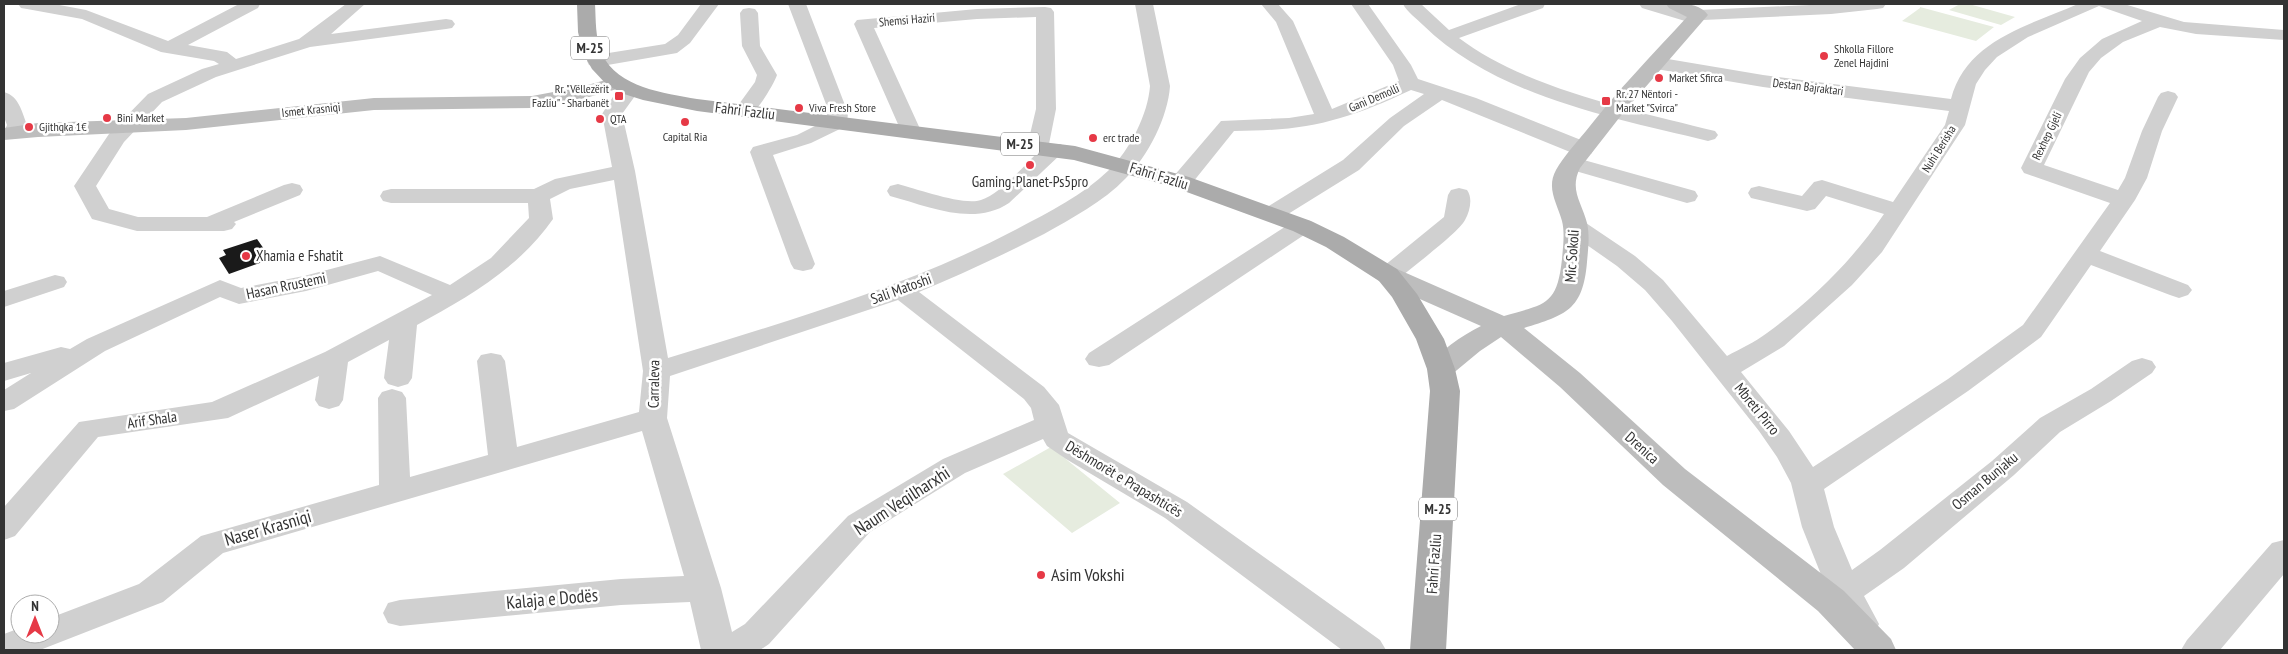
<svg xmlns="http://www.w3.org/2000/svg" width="2288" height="654" viewBox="0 0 2288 654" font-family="'PT Sans Narrow',sans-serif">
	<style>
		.green { fill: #e6ecdf }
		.building { fill: #1a1a1a }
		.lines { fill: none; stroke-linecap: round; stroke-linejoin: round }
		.street { fill: #d0d0d0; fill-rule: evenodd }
		.secondary { fill: #bdbdbd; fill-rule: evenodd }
		.primary { fill: #ababab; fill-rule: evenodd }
		.poi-dot { fill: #e63946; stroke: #fff; stroke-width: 2 }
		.labels { text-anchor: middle; stroke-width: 5; stroke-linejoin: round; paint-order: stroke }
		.far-street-label { font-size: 12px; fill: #333; stroke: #fff }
		.far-poi-label { font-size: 12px; fill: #333; stroke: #fff; text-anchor: start }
		.shield { fill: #fff; stroke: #707070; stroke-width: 1 }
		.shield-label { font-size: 14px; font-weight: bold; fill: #333 }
		.street-label { font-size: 15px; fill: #333; stroke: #fff }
		.poi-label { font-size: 15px; fill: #333; stroke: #fff }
		.near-street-label { font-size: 18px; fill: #333; stroke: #fff }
		.near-poi-label { font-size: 18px; fill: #333; stroke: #fff; text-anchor: start }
	</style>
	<rect width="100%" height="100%" fill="#fff"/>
	<path class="green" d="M1960,4H1969L2015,17L2001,25L1949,10Z
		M1920,8V7L1994,27L1976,41L1902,21Z
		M1051,447L1120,503L1072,533L1003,474Z"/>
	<path class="building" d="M257,239L271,259L229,274L219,258L226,255L223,250Z"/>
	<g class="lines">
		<path class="street" d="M18,4H54L86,10L168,41L239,4H260L258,8L188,45L227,52L236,59L299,39L346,4H365L331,34L446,19L452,20L455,24L452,28L446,29L310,47L216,77L162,102L124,142L96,186L109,209L138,217H207L284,185L292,183L300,185L303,190L300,195L234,222L236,224L232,229L224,231H137L92,219L74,186L109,134L148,94L202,69L219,64L214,61L161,52L82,19L27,9L21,8Z
			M701,4H719L690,43L677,53L596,67L589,65L587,61L589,57L596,55L665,44L678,35Z
			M788,4H806L848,113L847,123L844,127L811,143L773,155L815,264L812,269L803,271L794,269L791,264L750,152L753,147L797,135L827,120L826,104Z
			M1135,4H1153L1170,86C1168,117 1148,156 1126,178C1103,202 1072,218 1044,234C1003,255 962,274 919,292L1044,387L1059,405L1068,433L1187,502L1380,640L1386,650H1342L1165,518L1066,459L1047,446L1043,439L965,473L870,532L769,644L760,650H701L690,602L621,605L400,626L388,623L383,613L388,603L400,600L621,579L684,576L642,431L223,553L163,602L40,650H4V634L20,628V634H50V618L139,584L201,536L379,485L378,398L382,392L392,389L402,392L406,398L410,477L488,455L477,361L481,355L491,353L501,355L505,361L517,447L639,412L643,371L614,180L570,189L550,199L553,219C519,268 468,297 417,325L412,378L408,384L398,387L388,384L384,378L389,340L348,362L343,400L339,406L329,409L319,406L315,400L319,376L228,418L98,437L15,536L4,540V507L79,422L212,402L325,352L432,295L378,271L306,291L239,304L220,297L105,351L14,409L4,411V390L31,373L4,381V363L61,347L70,349L87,339L220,280L241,288L304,276L380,256L450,285L491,258L529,218L528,203H391L383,201L380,196L383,191L391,189H534L555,179L612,167L602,114C611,101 619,81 637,85L640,89L622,114L635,171L668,358C787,321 907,287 1017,229C1049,212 1083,195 1109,170C1130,150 1148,114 1150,86ZM898,300L1024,399L1031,408L1034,420L943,459L848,516L745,624L732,632L721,588L667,418L670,376Z
			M1261,4H1278L1293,21L1332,109L1399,81L1393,65L1351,4H1368L1411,65L1418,79L1476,98L1591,144L1594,149L1591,154L1583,155L1575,154L1442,100L1404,126L1359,170L1280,219L1272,221L1264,219L1260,214L1264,209L1343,160L1390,118L1424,94L1411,90C1345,121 1307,131 1234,131L1189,187L1181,189L1173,187L1170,182L1173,177L1221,121L1289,118L1314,114L1276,22Z
			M1403,4H1421L1449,30L1521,4H1545L1543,8L1459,38C1524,88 1636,111 1715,131L1718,135L1715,139L1708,141C1613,118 1495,96 1423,25C1417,19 1407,12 1403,4Z
			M1639,4H1665L1692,12L1699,10L1831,4H1886L1883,8L1877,9L1831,14L1703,20L1695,24L1642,8Z
			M2078,4H2124L2184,22L2284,30V40L2196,34L2160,27L2123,42L2101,58L2089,72L2044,165L2118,190L2125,178L2142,131L2158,97L2161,93L2168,91L2175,93L2178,97L2162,131L2147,178L2135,200L2100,251L2188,285L2192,290L2188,295L2179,298L2170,295L2091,265L2041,337L1968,391L1824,489L1834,527L1852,570L1880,550L1992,461L2040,418L2091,389L2132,361L2142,358L2152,361L2156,367L2152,373L2111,401L2060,432L2014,475L1904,568L1864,596L1879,624L1874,634L1862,638L1850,634L1838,612L1832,614L1820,610L1815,601L1820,592L1826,587L1802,527L1791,483L1777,457L1759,431L1672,321L1645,290L1617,266L1567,231L1563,226L1567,221L1575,219L1583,221L1635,256L1663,280L1727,356C1740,349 1755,342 1767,333C1812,300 1853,260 1884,214L1826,196L1815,209L1807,211L1751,198L1748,193L1751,188L1759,186L1802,196L1814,182L1822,180L1893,202L1945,125L1949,111L1763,87L1656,69L1649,67L1647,63L1649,59L1656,57L1763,75L1951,99C1966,40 2030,25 2078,4ZM2099,6L2142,21L2102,39L2080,58L2065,79L2021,168L2024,173L2110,203L2023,325L1948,379L1813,467L1789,431L1741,372L1784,346L1852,285L1882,252L1965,125L1976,84L1985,70L1997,57L2028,37Z
			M1045,7L1051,8L1054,12L1056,109L1049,144H1061L1064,149L1061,154L1009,203C973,227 928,206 890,196L887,191L890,186L898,184C917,189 964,206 981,200C999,195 1023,167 1037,153L1031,151L1027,147L1036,109V17L977,19L874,28L921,131L918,135L911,137L904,135L901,131L854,24L857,20L977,9Z
			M749,8L755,9L758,13L760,46L777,75C774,84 757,112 749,116C745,118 741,116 737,115L734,111L755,82L757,75L742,46L740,13L743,9Z
			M4,92C19,96 22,112 27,125L21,136L14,138L7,136L4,132L7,125L4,117Z
			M1573,157L1695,191L1698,196L1695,201L1687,203L1565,168L1562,163L1565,158Z
			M1459,188L1467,190C1473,198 1470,211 1465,220C1458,233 1411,268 1397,280L1388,282L1379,280L1376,275L1379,270L1444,217L1448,195L1451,190Z
			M1302,219L1310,221L1314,226L1310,231L1109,365L1099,367L1089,365L1085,359L1089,353L1294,221Z
			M55,275L64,277L67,282L64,287L4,307V291Z
			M2284,540V574L2220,650H2181L2187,640L2272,543Z"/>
		<path class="secondary" d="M1666,4C1680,3 1699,2 1708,15L1623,113L1580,168C1569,190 1582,203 1587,223C1590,236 1588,250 1587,262C1583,310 1566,315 1524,328L1580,373L1685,469L1844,591L1891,639L1896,650H1855L1818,611L1663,485L1560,387L1501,337L1480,351L1451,375L1441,378L1431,375L1427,369C1439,351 1461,336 1481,326L1379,281L1375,275L1379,269L1388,267L1397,269L1504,316C1545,304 1557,306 1562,259C1563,247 1565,233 1562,221C1557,203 1546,188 1556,170C1564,156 1576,143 1586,131C1617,91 1653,54 1687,17L1669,8Z
			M617,77L624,79L627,83L624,87L582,99L532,108L374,110L186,130L38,137L4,140V128L38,123L186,118L374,98L532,96L580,87Z"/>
		<path class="primary" d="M577,4H595C596,20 595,38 602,54C618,88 664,93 697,99L1075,146L1189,177L1311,221L1344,237L1397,269L1417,294L1444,339L1455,369L1460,391L1446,650H1410L1430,391L1427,369L1416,339L1392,297L1379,281L1326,247L1293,231L1173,187L1074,160L697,111L643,100L624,94L607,85L592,69L583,53L578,32Z"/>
	</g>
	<g class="poi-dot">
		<circle cx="1824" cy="56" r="5"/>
		<circle cx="1659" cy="78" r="5"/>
		<rect x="614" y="91" width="10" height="10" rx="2.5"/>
		<rect x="1601" y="96" width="10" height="10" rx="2.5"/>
		<circle cx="799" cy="108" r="5"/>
		<circle cx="107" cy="118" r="5"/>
		<circle cx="600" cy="119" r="5"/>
		<circle cx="685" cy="122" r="5"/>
		<circle cx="29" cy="127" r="5"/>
		<circle cx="1093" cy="138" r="5"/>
		<circle cx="1030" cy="165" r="5"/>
		<circle cx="246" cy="256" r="5"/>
		<circle cx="1041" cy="575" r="5"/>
	</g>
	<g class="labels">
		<g class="far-street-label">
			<text transform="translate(907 20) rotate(-5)" y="4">Shemsi Haziri</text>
			<text transform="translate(1808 87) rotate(7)" y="4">Destan Bajraktari</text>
			<text transform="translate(1374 98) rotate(-23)" y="4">Gani Demolli</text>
			<text transform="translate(311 110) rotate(-6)" y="4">Ismet Krasniqi</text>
			<text transform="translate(2047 136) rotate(-64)" y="4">Rexhep Gjeli</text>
			<text transform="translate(1939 149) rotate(-58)" y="4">Nuhi Berisha</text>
		</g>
		<g class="far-poi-label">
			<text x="1834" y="53">Shkolla Fillore<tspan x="1834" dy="14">Zenel Hajdini</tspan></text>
			<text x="1669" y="82">Market Sfirca</text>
			<text x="609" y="93" text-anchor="end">Rr. "Vëllezërit<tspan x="609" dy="14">Fazliu" - Sharbanët</tspan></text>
			<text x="1616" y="98">Rr. 27 Nëntori -<tspan x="1616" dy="14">Market "Svirca"</tspan></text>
			<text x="809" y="112">Viva Fresh Store</text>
			<text x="117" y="122">Bini Market</text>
			<text x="610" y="123">QTA</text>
			<text x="39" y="131">Gjithqka 1€</text>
			<text x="685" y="141" text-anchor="middle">Capital Ria</text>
			<text x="1103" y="142">erc trade</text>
		</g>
		<g class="shield">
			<rect x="571" y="36.5" width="38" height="23" rx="4"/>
			<rect x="1001" y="132.5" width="38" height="23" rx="4"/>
			<rect x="1419" y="497.5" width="38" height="23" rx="4"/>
		</g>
		<g class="shield-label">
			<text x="590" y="53">M-25</text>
			<text x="1020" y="149">M-25</text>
			<text x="1438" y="514">M-25</text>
		</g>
		<g class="street-label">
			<text transform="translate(745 111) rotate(7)" y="5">Fahri Fazliu</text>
			<text transform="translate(1159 176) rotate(17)" y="5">Fahri Fazliu</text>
			<text transform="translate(1572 256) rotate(-86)" y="5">Mic Sokoli</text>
			<text transform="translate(286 286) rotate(-12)" y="5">Hasan Rrustemi</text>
			<text transform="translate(901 289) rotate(-20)" y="5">Sali Matoshi</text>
			<text transform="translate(654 384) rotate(-89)" y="5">Carraleva</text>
			<text transform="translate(1757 409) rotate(51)" y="5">Mbreti Pirro</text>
			<text transform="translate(152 420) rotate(-8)" y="5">Arif Shala</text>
			<text transform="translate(1642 448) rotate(42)" y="5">Drenica</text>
			<text transform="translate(1124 479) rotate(31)" y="5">Dëshmorët e Prapashticës</text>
			<text transform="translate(1985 481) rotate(-40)" y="5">Osman Bunjaku</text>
			<text transform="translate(1434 564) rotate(-86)" y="5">Fahri Fazliu</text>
		</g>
		<g class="poi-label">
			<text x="1030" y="187">Gaming-Planet-Ps5pro</text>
			<text x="256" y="261" text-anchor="start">Xhamia e Fshatit</text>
		</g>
		<g class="near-street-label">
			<text transform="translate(902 501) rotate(-33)" y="6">Naum Veqilharxhi</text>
			<text transform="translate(268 528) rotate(-16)" y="6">Naser Krasniqi</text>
			<text transform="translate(552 599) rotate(-5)" y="6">Kalaja e Dodës</text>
		</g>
		<g class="near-poi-label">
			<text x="1051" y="581">Asim Vokshi</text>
		</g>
	</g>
	<rect width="2288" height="654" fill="none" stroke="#333333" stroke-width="10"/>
	<g transform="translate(35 619)"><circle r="24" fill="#ffffff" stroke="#adadad"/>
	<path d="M0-4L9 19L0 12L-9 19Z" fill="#e63946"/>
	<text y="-8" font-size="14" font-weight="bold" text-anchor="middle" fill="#333333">N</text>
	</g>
</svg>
